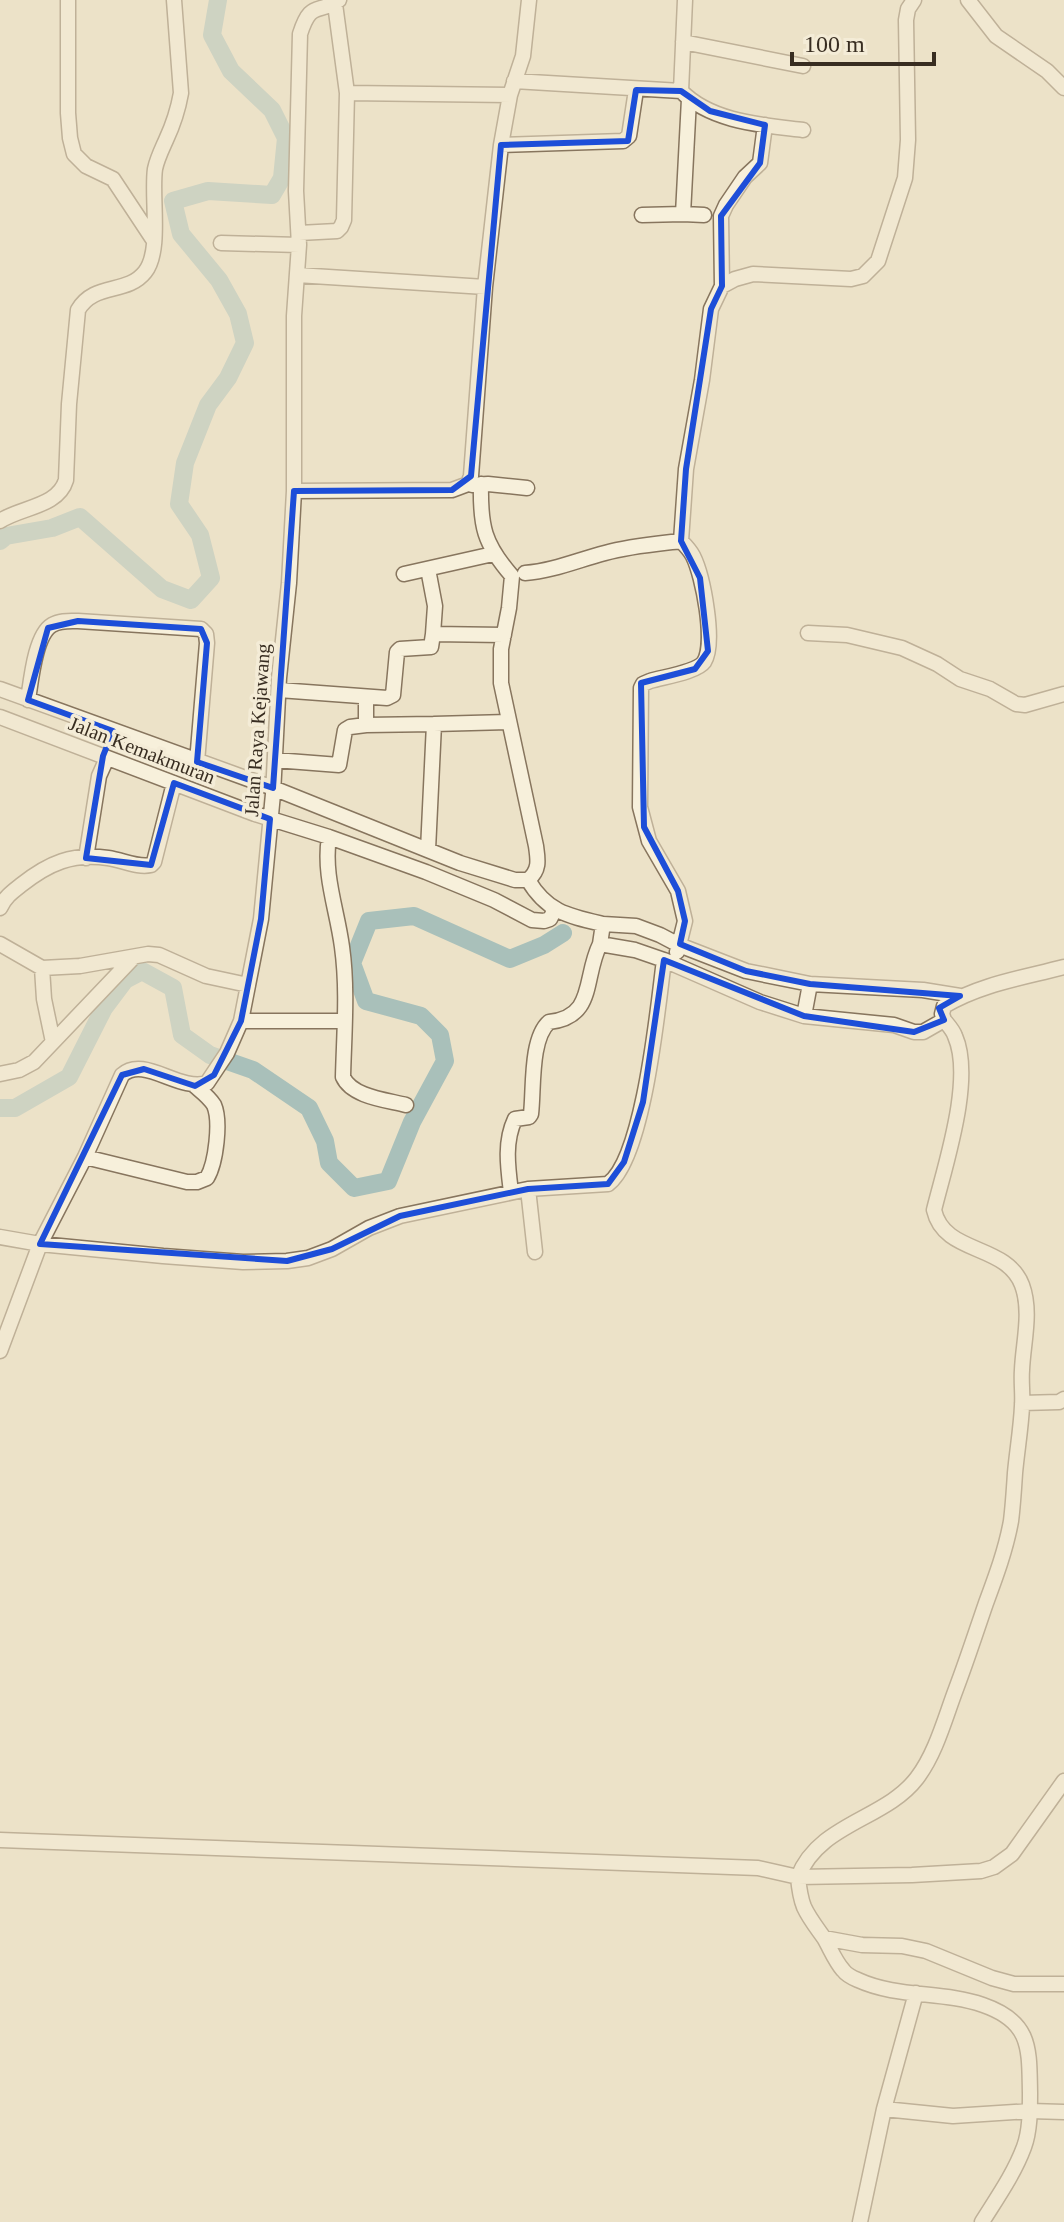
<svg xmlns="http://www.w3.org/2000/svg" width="1064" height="2222" viewBox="0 0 1064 2222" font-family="'Times New Roman',serif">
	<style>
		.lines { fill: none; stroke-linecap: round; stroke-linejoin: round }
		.river { stroke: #a9c0ba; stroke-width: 18 }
		.minor-casing { stroke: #87755e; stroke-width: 17 }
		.minor { stroke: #f7f0db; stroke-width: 14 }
		.marked { fill: none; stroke: #1d4ed8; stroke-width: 6; stroke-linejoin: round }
		.labels { text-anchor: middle; stroke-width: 7; stroke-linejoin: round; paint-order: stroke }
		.street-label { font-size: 20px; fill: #382d21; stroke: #f4ecd7 }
	</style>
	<rect width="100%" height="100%" fill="#ece2c8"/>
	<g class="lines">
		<path class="river" d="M0,541L6,536L52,528L80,517L162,589L191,600L211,578L200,535L179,504L185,463L208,405L228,378L245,343L238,314L219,280L181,234L173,201L208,191L272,195L282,178L286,138L272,110L231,71L212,35L218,0
			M0,1108H15L69,1077L104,1008L125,980L142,971L173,988L182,1035L210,1055L253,1070L309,1108L325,1141L329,1163L354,1188L388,1181L412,1122L445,1061L440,1035L421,1016L366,1001L352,963L369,921L414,916L510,959L544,945L563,933"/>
		<defs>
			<path id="minor" d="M68,0V113L70,138L74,154L86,166L113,179L154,241
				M968,0L996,36L1047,71L1064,88
				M683,42L803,66
				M514,81L681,91C711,122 762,125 803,130
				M681,91L685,0
				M347,93L510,95
				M689,99L683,214L704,215
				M501,145L623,141L629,136L636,90
				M642,215L683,214
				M299,233L337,231L341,227L344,220L347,93L335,4
				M221,243L299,245
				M297,275L485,287
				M722,286L735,279L753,274L851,279L863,276L878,261L905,178L908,140L906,20L908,9L914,0
				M481,484C480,526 484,544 512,576L509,608L501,649V683L536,846C538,860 540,870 528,880
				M472,485L488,484L527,488
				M294,491L452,490L468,484L471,476L485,287L501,145L510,95L523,56L529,0
				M0,521C21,507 58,507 66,480L69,404L78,310C94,282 127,295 145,272C162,251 151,196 155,169C157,159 162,149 166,140C173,125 178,110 181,93L174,0
				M681,541L686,469L702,380L711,309L722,286L721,216L726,205L745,177L760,163L765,125
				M428,569L435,606L433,634
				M525,573C553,571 578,560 605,553C630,546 656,544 681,541C685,545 690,550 693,556C703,576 716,643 704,662C697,672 663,677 650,681L643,684L641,688L640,807L649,841L678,891L685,921L679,945L746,971L810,984L923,990L960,996
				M404,574L493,554
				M808,633L847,635L902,648L937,664L960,679L990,689L1016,704L1025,705L1064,694
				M0,689L273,788L460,863L515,880H528C547,912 568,916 603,924L600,944L635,950L664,960L760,1002L804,1016L894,1025L914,1032H923L944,1020C948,1025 953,1030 955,1036C974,1079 945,1165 934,1210C944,1255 1006,1243 1022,1285C1032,1312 1023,1343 1022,1370C1021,1382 1023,1394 1022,1406C1021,1428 1017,1451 1015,1473C1014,1489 1013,1505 1011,1521C1006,1549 996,1576 986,1603C976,1632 967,1660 956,1689C945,1718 936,1753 917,1778C885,1820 819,1823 798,1877L758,1868L0,1840
				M279,690L387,698L393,695L397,652L400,649L431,647L433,634L504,635
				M28,700C31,681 35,635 52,625C60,620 70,621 78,621L201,629L206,634L207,643L197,762
				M0,717L255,814L329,837L426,872L494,900L532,920L544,921L550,919L555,909
				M366,725L434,724
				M275,760L339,765L345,730L350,727L366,725V697
				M329,837C323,875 337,909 342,947C348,990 344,1034 343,1077C352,1097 387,1100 406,1105
				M428,850L434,724L508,722
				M86,858L99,776L107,758
				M0,908C5,897 12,892 21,885C49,863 72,853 108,858C123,860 137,868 151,865L154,862L174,783
				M603,924L636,926L660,935L679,945L677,952
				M0,944L42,968L80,966L148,954L159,955L206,976L248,985
				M42,968L44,999L53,1042
				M804,1016L810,984
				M944,1020L942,1014L944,1006C981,984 1022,978 1064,967
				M241,1021H344
				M0,1074L19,1070L34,1062L133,958
				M85,1157L187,1182H197L207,1178C216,1163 221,1121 214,1105C209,1097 202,1092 195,1086
				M528,1189L535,1252
				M511,1192C508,1168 504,1142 515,1119L529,1117L531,1114C534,1089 530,1039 549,1022C596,1017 583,978 600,944
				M0,1237L40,1244L163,1256L243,1262L287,1261L308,1258L332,1249L369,1228L400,1216L528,1189L608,1184C644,1158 658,1006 664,960
				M0,1351L40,1244L85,1157L122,1075C144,1055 179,1092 207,1083L227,1053L241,1021L261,919L273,794L279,678L289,583L294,491V316L299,245L296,191L300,34C311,0 317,15 339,0
				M1022,1403L1059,1402L1064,1399
				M824,1938L862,1945L902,1946L926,1951L992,1978L1014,1984H1064
				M884,2109L916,1993
				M860,2222L884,2109L953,2116L1030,2111L1064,2112
				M982,2222C997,2198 1014,2174 1024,2147C1030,2131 1030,2110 1030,2093C1029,2049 1032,2022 983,2005C943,1991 897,1998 858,1980C853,1978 846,1974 843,1970C835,1961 830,1948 824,1938C817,1928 809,1918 804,1907C800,1897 799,1888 798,1877L912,1875L981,1871L994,1867L1012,1854L1064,1781"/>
		</defs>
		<use href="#minor" class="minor-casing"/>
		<use href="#minor" class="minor"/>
	</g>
	<path d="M0 0H1064V2222H0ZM636,90L681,91L710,111L765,125L760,163L721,216L722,286L711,309L686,469L681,541L700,578L708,651L695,669L641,683L644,827L678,891L685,921L680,944L746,971L810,984L960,996L939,1008L944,1020L914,1032L804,1016L664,960L643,1102L624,1162L608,1184L528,1189L400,1216L332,1249L287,1261L40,1244L122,1075L144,1069L195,1086L214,1075L241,1021L261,919L270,819L174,783L151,865L86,858L103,756L113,731L28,700L48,628L78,621L201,629L207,643L197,762L273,788L294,491L452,490L471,476L501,145L628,141Z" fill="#ece2c8" fill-opacity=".55" fill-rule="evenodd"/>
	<path class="marked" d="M636,90L681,91L710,111L765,125L760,163L721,216L722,286L711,309L686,469L681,541L700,578L708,651L695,669L641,683L644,827L678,891L685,921L680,944L746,971L810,984L960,996L939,1008L944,1020L914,1032L804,1016L664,960L643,1102L624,1162L608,1184L528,1189L400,1216L332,1249L287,1261L40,1244L122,1075L144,1069L195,1086L214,1075L241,1021L261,919L270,819L174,783L151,865L86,858L103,756L113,731L28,700L48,628L78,621L201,629L207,643L197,762L273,788L294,491L452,490L471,476L501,145L628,141Z"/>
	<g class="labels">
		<g class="street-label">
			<text transform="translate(257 730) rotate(-86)" y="7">Jalan Raya Kejawang</text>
			<text transform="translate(142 750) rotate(21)" y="7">Jalan Kemakmuran</text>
		</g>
	</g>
	<path d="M792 52v12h142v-12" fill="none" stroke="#382d21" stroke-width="4"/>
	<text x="804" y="52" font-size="24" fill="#382d21" stroke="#f4ecd7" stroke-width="6" paint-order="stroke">100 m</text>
</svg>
